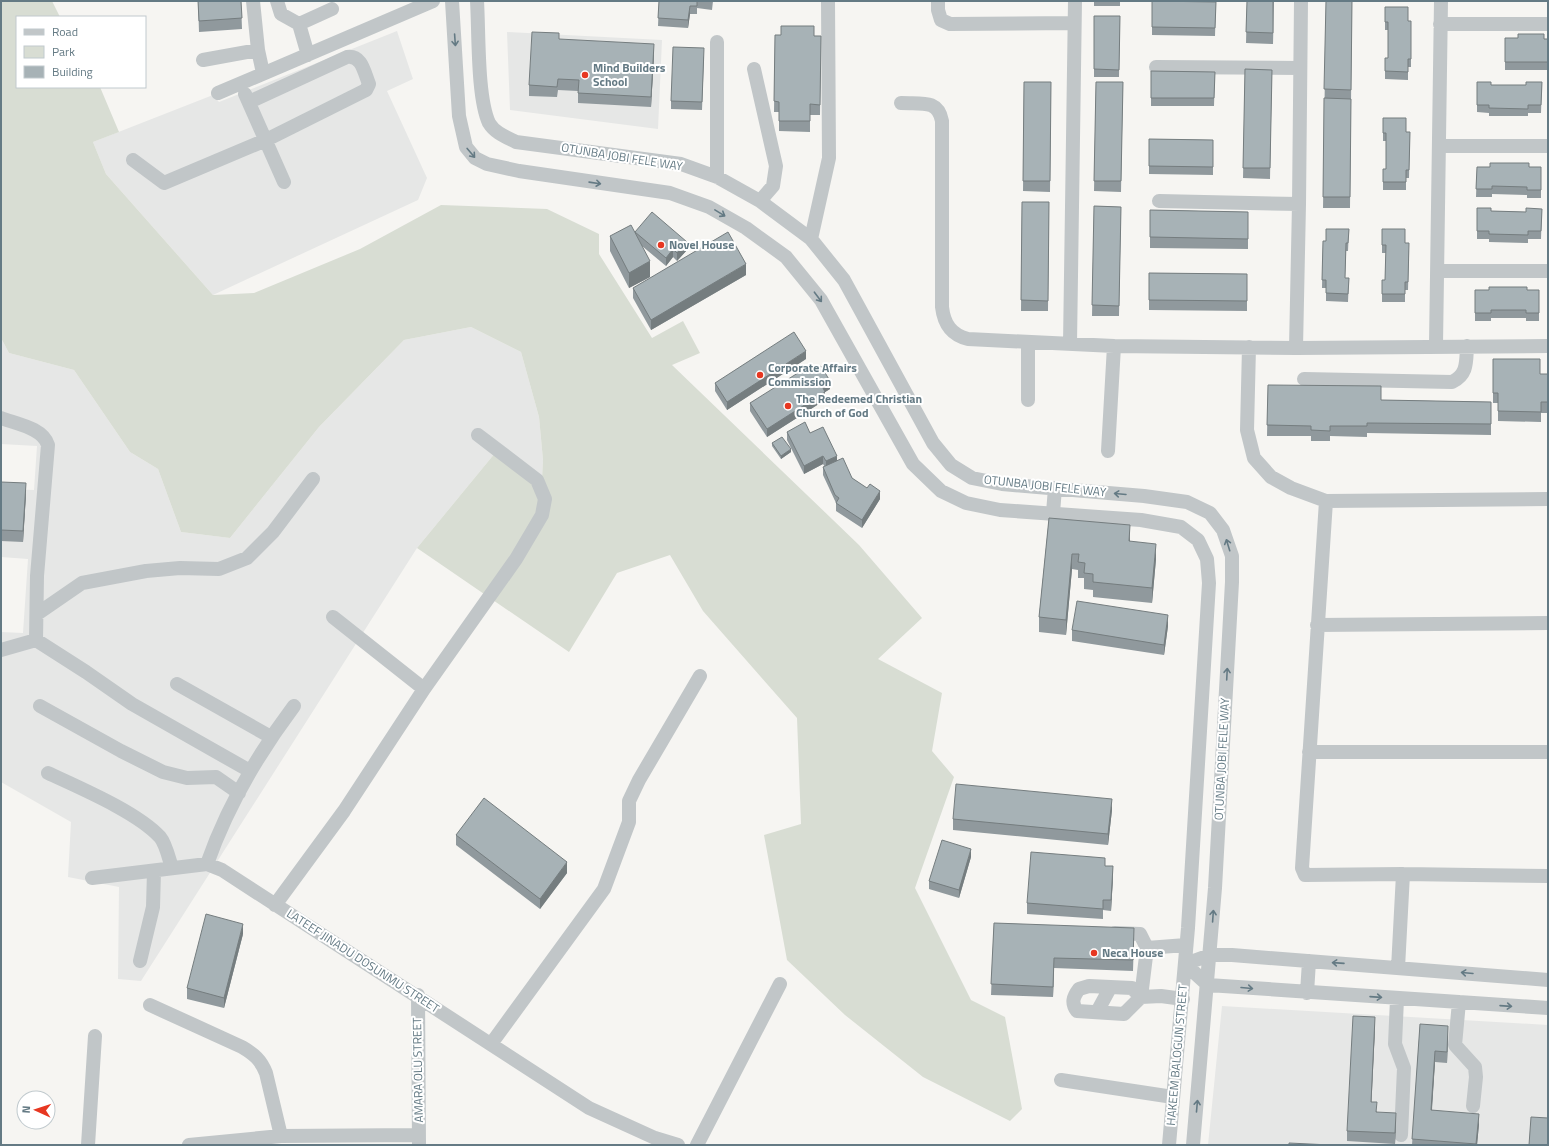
<svg xmlns="http://www.w3.org/2000/svg" width="1549" height="1146" viewBox="0 0 1549 1146" font-family="'Titillium Web',sans-serif">
	<style>
		.built { fill: #e6e7e6 }
		.green { fill: #d8ddd3 }
		.lines { fill: none; stroke-linecap: round; stroke-linejoin: round }
		.minor { stroke: #c1c6c8; stroke-width: 14 }
		.wall { fill: #90999d }
		.shaded-wall { fill: #757d7f }
		.building { fill: #a7b2b6; stroke: #757d7f }
		.oneway { stroke: #647a84 }
		.poi-dot { fill: #e73721; stroke: #fff; stroke-width: 1.5 }
		.labels { text-anchor: middle; stroke-width: 4; stroke-linejoin: round; paint-order: stroke }
		.poi-label { font-size: 12px; font-weight: bold; fill: #647a84; stroke: #fff; text-anchor: start }
		.street-label { font-size: 12px; fill: #647a84; stroke: #fff }
	</style>
	<rect width="100%" height="100%" fill="#f6f5f2"/>
	<path class="built" d="M397,31L413,79L387,91L427,178L418,200L213,295L106,174L93,142L213,95L219,102Z
		M507,32L662,40L658,129L510,110Z
		M471,327L521,352L539,417L543,460L542,480L500,447L417,548L141,981L118,979L119,887L68,877L71,822L1,782V632L23,633L28,559L1,557V489L34,490L37,446L1,444V338L9,353L74,370L130,452L158,469L181,532L230,538L319,427L404,340Z
		M1222,1006L1548,1025V1145H1208Z"/>
	<path class="green" d="M1,1H52L60,17H17V87H100L119,132L93,142L106,174L213,295L254,293L360,249L441,205L547,209L599,234V254L652,338L683,321L700,353L672,365L859,545L922,618L878,659L942,693L932,751L954,777L915,888L971,1000L1005,1017L1022,1109L1010,1121L923,1077L845,1015L787,960L764,835L801,824L797,718L703,611L670,555L617,573L569,652L417,548L500,447L542,479L543,460L539,417L521,352L471,327L404,340L319,427L230,538L181,532L158,469L130,452L74,370L9,353L1,338Z"/>
	<g class="lines">
		<path class="minor" d="M253,1L258,50L263,73
			M277,1L281,14L299,24L308,55
			M452,1L459,116L466,147L475,158L487,164L519,171L670,193L709,207L746,228L786,257L821,300L913,464L941,491L966,503L1000,510L1141,520L1181,527L1198,540L1207,559L1209,583L1188,928L1169,1145
			M477,1C479,32 477,97 489,123C495,133 506,137 516,142L681,164L717,177L760,201L811,239L844,280L933,443L951,465L972,478L1002,484L1144,496L1187,502L1210,513L1223,530L1232,556V582L1215,888L1193,1145
			M938,1V10L941,20L950,24L1074,23
			M299,24L332,9
			M1440,24H1548
			M717,42V177
			M203,60L258,50
			M1156,67L1300,68
			M754,69L776,166L773,186L760,201
			M218,93L433,1
			M245,94L284,182
			M901,103C921,104 938,99 942,121V307C944,324 951,335 968,339L1114,346L1296,348L1548,346
			M1439,146H1548
			M133,160L164,183L266,140L366,90L369,84C364,72 362,55 347,57L249,102
			M1159,201L1299,204
			M811,239L829,158L828,1
			M1438,271H1548
			M1070,344L1075,1
			M1436,345L1441,1
			M1249,347L1247,430L1254,458L1271,477L1291,488L1326,501L1548,499
			M1296,348L1299,204L1301,1
			M1304,379L1452,382C1468,374 1466,362 1467,346
			M1028,400V342
			M1,418C17,424 43,428 48,445L37,576L36,640
			M1108,451L1114,346
			M1326,501L1302,868L1305,875L1403,874L1548,876
			M1053,513L1055,488
			M37,614L82,583L146,571L180,568L219,569L247,558L273,532L313,479
			M333,617L424,689
			M1317,625L1548,623
			M1,650L36,640L86,672L132,704L250,771
			M177,684L271,737
			M40,706L121,751L163,772L187,778L216,777L239,793
			M1309,752H1548
			M48,773C80,788 137,812 160,837C166,844 169,859 172,868
			M207,864C227,807 258,754 294,706
			M92,878L207,864L222,870L589,1108L655,1138L678,1145
			M275,905L344,811L424,689L516,559L542,515L545,499L537,480L478,435
			M1115,933L1140,934L1147,948L1186,945
			M1147,948L1141,997L1132,988L1089,986L1079,989C1073,997 1071,1003 1077,1011L1124,1014L1141,997L1161,996L1183,999
			M140,961L153,907L154,871
			M1185,964L1208,985L1548,1008
			M1185,964L1210,955H1232L1548,980
			M1398,968L1403,874
			M1307,993L1309,961
			M418,995L419,1145
			M1397,999L1395,1044L1404,1068L1401,1135
			M1459,1002L1455,1045L1475,1067L1476,1077L1473,1106
			M150,1005L242,1047C254,1054 261,1060 266,1073L281,1136
			M1097,1012L1110,988
			M491,1044L604,889L629,822V801L639,780L700,676
			M1061,1080L1173,1097
			M88,1145L95,1036
			M189,1145L281,1136L419,1135
			M697,1145L780,984"/>
	</g>
	<path class="wall" d="M198,1H241L242,29L199,32Z
		M659,1H713L712,10L697,8V14H690L688,28L658,26Z
		M1094,1H1120V6H1094Z
		M1152,1L1216,2L1215,36L1152,35Z
		M1247,1H1274L1273,44L1246,43Z
		M1326,1H1352L1350,208H1323Z
		M1385,7L1408,21H1411V67H1408V80L1385,79V58H1388V30H1385Z
		M1094,16H1120L1119,77H1094Z
		M775,35L821,36L820,115H810V132L779,131V112H774Z
		M1505,38L1548,39V70H1505Z
		M559,39L654,55L651,107L578,103V91L558,90L557,97L529,96V85Z
		M704,56L702,110L671,109V101Z
		M1245,69L1272,70L1270,179L1243,178Z
		M1151,71L1215,72L1214,106H1151Z
		M1024,82H1051L1050,192L1023,191Z
		M1096,82H1123L1121,192L1094,191Z
		M1477,82L1491,85H1526L1542,82L1541,113H1528V116H1489V113L1477,112Z
		M1383,118L1406,132H1410L1409,178H1406V190H1383V169H1386V141H1383Z
		M1149,139L1213,140V175L1149,174Z
		M1477,167H1541V198H1527V195L1492,194V197H1476Z
		M1022,202H1049L1048,311H1021Z
		M1094,206L1121,207L1119,316H1092Z
		M1477,208L1491,211L1526,212L1542,209L1541,239H1528V243L1489,242V239H1477Z
		M1150,210L1248,212V249L1150,248Z
		M1349,229L1348,251H1346L1345,278H1349L1348,302L1326,301V288H1322L1323,241H1326Z
		M1382,229L1405,243L1409,251L1408,290H1405V302H1382V280H1385L1386,253H1382Z
		M635,232L687,250L677,261L673,257L666,266L642,246L650,277L629,288L610,251V236L635,234Z
		M1149,273L1247,274V311L1149,310Z
		M746,275L651,330L633,298V288Z
		M1475,290H1539V321H1526V318H1491V321H1475Z
		M806,359L727,410L715,391V383Z
		M1493,359L1540,374H1548V413H1541V422L1498,421V403H1493Z
		M813,372L830,389L825,392V400L767,437L750,411V403Z
		M1268,385L1381,400L1491,402V435L1367,433V437L1330,436V441H1311V436H1267Z
		M787,432L810,433L852,478L880,499L862,528L836,511V503L823,475V467H825L823,464L804,474L787,440Z
		M772,443L791,452L781,459L772,446Z
		M1,482L26,494L23,542L1,541Z
		M1049,518L1130,541L1156,559L1152,603L1093,597V590L1084,589V578H1078V570L1072,569L1066,635L1039,632V617Z
		M1168,626L1164,655L1072,641V630Z
		M1112,810L1108,845L953,830V819Z
		M456,835L567,873L540,909L456,845Z
		M971,857L959,898L929,889V881Z
		M1105,866L1113,877L1111,911L1103,910V919L1027,914V903Z
		M994,923L1134,938L1133,971L1054,968L1053,997L991,995Z
		M243,934L224,1008L187,999V988Z
		M1420,1024L1448,1036L1447,1063L1435,1062L1432,1110L1479,1124L1477,1145H1412Z
		M1375,1028L1371,1102L1377,1112L1396,1123L1395,1144L1347,1141V1131Z"/>
	<path class="shaded-wall" d="M690,6V14L688,28V20Z
		M654,44V55L651,107V97Z
		M687,242V250L677,261V253Z
		M673,249V257L666,266V258Z
		M650,261V277L629,288V273Z
		M746,264V275L651,330V320Z
		M806,351V359L727,410V402Z
		M830,381V389L822,394V386Z
		M825,392V400L767,437V429Z
		M791,449V452L781,459V456Z
		M823,456V464L804,474V466Z
		M837,456V464L826,469V461Z
		M26,483V494L23,542V531Z
		M880,491V499L862,528V520Z
		M1130,525V541H1129Z
		M1156,544V559L1152,603V588Z
		M1072,554V569L1066,635V620Z
		M1168,615V626L1164,655V645Z
		M1112,799V810L1108,845V834Z
		M971,849V857L959,898V890Z
		M567,862V873L540,909V899Z
		M1113,866V877L1111,911V900Z
		M243,924V934L224,1008V998Z
		M1054,958V968L1053,997V987Z
		M1375,1017V1028L1371,1112V1102Z
		M1448,1026V1036L1447,1063V1052Z
		M1435,1051V1062L1431,1121V1110Z
		M1396,1113V1123L1395,1144V1133Z
		M1479,1114V1124L1477,1145H1476Z"/>
	<path class="building" d="M198,1H241L242,18L199,21Z
		M659,1H697V6H690L688,20L658,18Z
		M1152,1L1216,2L1215,28L1152,27Z
		M1247,1H1273V33L1246,32Z
		M1326,1H1352L1351,90L1324,89Z
		M1385,7H1408V21H1411V59H1408V72L1385,71V58H1388V22H1385Z
		M1094,16H1120L1119,70L1094,69Z
		M781,26H814V36H821L820,105L810,104V121H779V102L774,101L775,35H781Z
		M532,32L559,33V39L654,44L651,97L578,93L579,80L558,79L557,87L529,85Z
		M1518,34H1544V39H1548V62H1505V38H1518Z
		M673,47L704,48L702,102L671,101Z
		M1245,69L1272,70L1270,168H1243Z
		M1151,71L1215,72L1214,98H1151Z
		M1024,82H1051L1050,181H1023Z
		M1096,82H1123L1121,181H1094Z
		M1477,82H1491V85H1526V82H1542L1541,105H1528V109L1489,108V105H1477Z
		M1324,98L1351,99L1350,197H1323Z
		M1383,118H1406V132H1410L1409,170H1406V182H1383V169H1386V133H1383Z
		M1149,139L1213,140V167L1149,166Z
		M1490,163H1529V167H1541V190H1527V187L1492,186V189H1476L1477,167H1490Z
		M1022,202H1049L1048,301L1021,300Z
		M1094,206L1121,207L1119,306L1092,305Z
		M1477,208H1491V211L1526,212V208L1542,209L1541,231H1528V235L1489,234V231H1477Z
		M1150,210L1248,212V239L1150,237Z
		M652,212L687,242L677,253L673,249L666,258L635,232Z
		M631,225L650,261L629,273L610,236Z
		M1326,229H1349L1348,243H1346L1345,278H1349L1348,294L1326,293V280H1322L1323,241H1326Z
		M1382,229H1405V243H1409L1408,282H1405V294H1382V280H1385L1386,245H1382Z
		M728,232L746,264L651,320L633,288Z
		M1149,273L1247,274V301L1149,300Z
		M1489,287H1527V290H1539V313H1526V310H1491V313H1475V290H1489Z
		M794,332L806,351L727,402L715,383Z
		M1493,359H1540V374H1548V402H1541V412L1498,411V393H1493Z
		M809,366L813,372L821,366L830,381L822,386L825,392L767,429L750,403Z
		M1268,385L1381,386V400L1491,402V424L1367,423V426H1330V431L1311,430V426L1267,425Z
		M805,422L810,433L823,427L837,456L826,461L823,456L804,466L787,432Z
		M782,437L791,449L781,456L772,443Z
		M843,458L852,478L867,488L870,484L880,491L862,520L836,503L839,498L835,495L823,467Z
		M1,482L26,483L23,531L1,530Z
		M1049,518L1130,525L1129,541L1156,544L1152,588L1093,582V574L1084,573L1085,563L1078,562L1079,554H1072L1066,620L1039,617Z
		M1077,601L1168,615L1164,645L1072,630Z
		M956,784L1112,799L1108,834L953,819Z
		M484,798L567,862L540,899L456,835Z
		M942,840L971,849L959,890L929,881Z
		M1031,852L1105,858V866H1113L1111,900H1103V909L1027,903Z
		M206,914L243,924L224,998L187,988Z
		M994,923L1134,928L1133,960L1054,958L1053,987L991,984Z
		M1353,1016L1375,1017L1371,1102H1377L1376,1112L1396,1113L1395,1133L1347,1131Z
		M1420,1024L1448,1026L1447,1052L1435,1051L1431,1110L1479,1114L1476,1144L1412,1139Z
		M1531,1117L1548,1118V1145H1529Z
		M1289,1143L1330,1145H1289Z"/>
	<defs><path id="oneway-shaft" d="M-6 0H5M1.5-3L5.5 0L1.5 3" fill="none" stroke-width="1.6" stroke-linecap="round" stroke-linejoin="round"/></defs>
	<g class="oneway">
		<use href="#oneway-shaft" transform="translate(455 40) rotate(86)"/>
		<use href="#oneway-shaft" transform="translate(471 153) rotate(50)"/>
		<use href="#oneway-shaft" transform="translate(595 183) rotate(8)"/>
		<use href="#oneway-shaft" transform="translate(720 213) rotate(31)"/>
		<use href="#oneway-shaft" transform="translate(818 297) rotate(53)"/>
		<use href="#oneway-shaft" transform="translate(1120 494) rotate(-175)"/>
		<use href="#oneway-shaft" transform="translate(1228 545) rotate(-107)"/>
		<use href="#oneway-shaft" transform="translate(1227 674) rotate(-87)"/>
		<use href="#oneway-shaft" transform="translate(1213 916) rotate(-86)"/>
		<use href="#oneway-shaft" transform="translate(1338 963) rotate(-176)"/>
		<use href="#oneway-shaft" transform="translate(1467 973) rotate(-175)"/>
		<use href="#oneway-shaft" transform="translate(1247 988) rotate(5)"/>
		<use href="#oneway-shaft" transform="translate(1376 997) rotate(4)"/>
		<use href="#oneway-shaft" transform="translate(1506 1006) rotate(4)"/>
		<use href="#oneway-shaft" transform="translate(1197 1106) rotate(-85)"/>
	</g>
	<g class="poi-dot">
		<circle cx="585" cy="75" r="4"/>
		<circle cx="661" cy="245" r="4"/>
		<circle cx="760" cy="375" r="4"/>
		<circle cx="788" cy="406" r="4"/>
		<circle cx="1094" cy="953" r="4"/>
	</g>
	<g class="labels">
		<g class="poi-label">
			<text x="593" y="72">Mind Builders<tspan x="593" dy="14">School</tspan></text>
			<text x="669" y="249">Novel House</text>
			<text x="768" y="372">Corporate Affairs<tspan x="768" dy="14">Commission</tspan></text>
			<text x="796" y="403">The Redeemed Christian<tspan x="796" dy="14">Church of God</tspan></text>
			<text x="1102" y="957">Neca House</text>
		</g>
		<g class="street-label">
			<text transform="translate(622 157) rotate(9)" y="4">OTUNBA JOBI FELE WAY</text>
			<text transform="translate(1045 486) rotate(6)" y="4">OTUNBA JOBI FELE WAY</text>
			<text transform="translate(1222 759) rotate(-87)" y="4">OTUNBA JOBI FELE WAY</text>
			<text transform="translate(363 961) rotate(33)" y="4">LATEEF JINADU DOSUNMU STREET</text>
			<text transform="translate(1177 1055) rotate(-85)" y="4">HAKEEM BALOGUN STREET</text>
			<text transform="translate(418 1070) rotate(-91)" y="4">AMARA OLU STREET</text>
		</g>
	</g>
	<rect width="1549" height="1146" fill="none" stroke="#647a84" stroke-width="4"/>
	<rect x="16" y="16" width="130" height="72" fill="#ffffff" stroke="#c1cace"/>
	<rect x="24" y="29" width="20" height="6" fill="#c1c6c8" stroke="#c1cace"/>
	<text x="52" y="36" font-size="12" fill="#647a84">Road</text>
	<rect x="24" y="46" width="20" height="12" fill="#d8ddd3" stroke="#c1cace"/>
	<text x="52" y="56" font-size="12" fill="#647a84">Park</text>
	<rect x="24" y="66" width="20" height="12" fill="#a7b2b6" stroke="#c1cace"/>
	<text x="52" y="76" font-size="12" fill="#647a84">Building</text>
	<g transform="translate(36 1110) rotate(273)"><circle r="19" fill="#ffffff" stroke="#c1cace"/>
	<path d="M0-3L7 15L0 10L-7 15Z" fill="#e73721"/>
	<text y="-6" font-size="11" font-weight="bold" text-anchor="middle" fill="#647a84">N</text>
	</g>
</svg>
